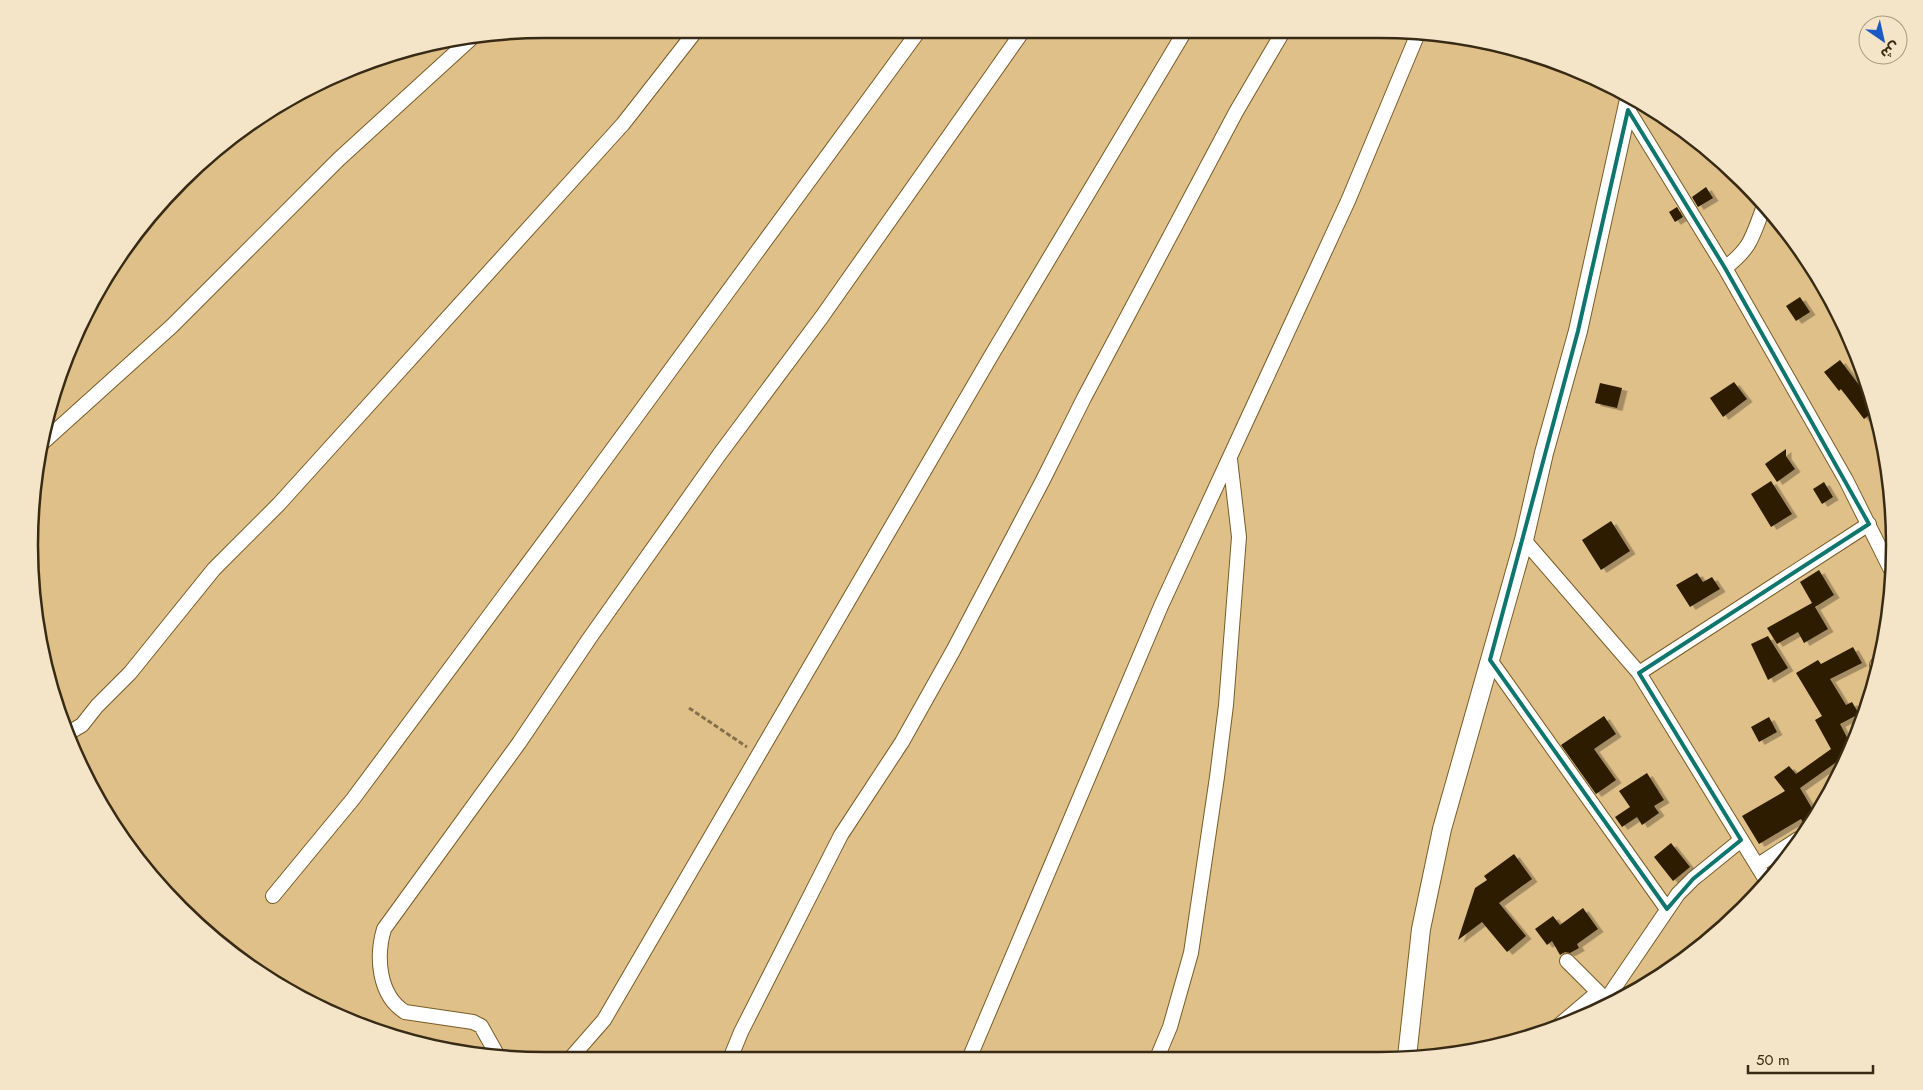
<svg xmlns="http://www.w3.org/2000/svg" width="1923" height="1090" viewBox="0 0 1923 1090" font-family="Jost,'Noto Sans Arabic',sans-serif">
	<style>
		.building { fill: #2d1f03; filter: url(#shadow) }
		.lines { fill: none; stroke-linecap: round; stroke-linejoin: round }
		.minor-casing { stroke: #785c26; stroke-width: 16 }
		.tertiary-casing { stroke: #785c26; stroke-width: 20 }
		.path { stroke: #86704b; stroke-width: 3; stroke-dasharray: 5 2.5; stroke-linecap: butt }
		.minor { stroke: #fff; stroke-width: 14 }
		.tertiary { stroke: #fff; stroke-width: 18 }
		.marked { fill: none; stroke: #0f766e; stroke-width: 4; stroke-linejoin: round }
		.rim { fill: none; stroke: #382b15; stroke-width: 2.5 }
	</style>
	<defs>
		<filter id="shadow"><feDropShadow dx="5.5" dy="3" stdDeviation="0" flood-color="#0004"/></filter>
	</defs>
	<rect width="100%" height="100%" fill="#e0c089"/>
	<path class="building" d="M1706,187L1713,198L1698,207L1692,197Z
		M1677,207L1683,217L1675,222L1669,212Z
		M1800,297L1810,312L1796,321L1786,306Z
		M1840,360L1866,394L1869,391L1876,410L1864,419L1841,389L1839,391L1824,372Z
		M1734,382L1747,399L1723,417L1710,398Z
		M1600,383L1622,388L1617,408L1595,403Z
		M1786,449V456L1795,469L1777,482L1765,464Z
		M1771,481L1792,514L1771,527L1751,494Z
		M1824,482L1833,497L1822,504L1813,489Z
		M1611,521L1630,551L1601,570L1582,540Z
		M1819,570L1834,595L1815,607L1828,629L1804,643L1798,632L1777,644L1767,628L1812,603L1800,582Z
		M1697,573L1703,582L1712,577L1720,589L1690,607L1676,585Z
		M1768,636L1788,668L1768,680L1751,644Z
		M1853,647L1862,663L1830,679L1846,705L1852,702L1859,714L1840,724L1851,745L1842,767L1838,761L1800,788L1816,815L1806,828L1801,819L1759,844L1742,816L1785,791L1774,777L1789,766L1796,774L1831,749L1815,720L1822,716L1796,673L1818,660L1821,664Z
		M1604,716L1616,734L1594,749L1616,780L1596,794L1561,745Z
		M1769,717L1777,732L1759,742L1751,727Z
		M1647,773L1664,800L1654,806L1659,813L1642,825L1637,817L1622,827L1615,817L1630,807L1619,791Z
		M1671,843L1690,867L1673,881L1654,857Z
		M1514,854L1532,879L1499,903L1526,936L1507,952L1482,922L1458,940L1475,888L1487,880L1484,876Z
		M1583,908L1598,929L1577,944L1579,948L1570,953L1565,952L1560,955L1552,941L1547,945L1535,929L1553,916L1560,925Z"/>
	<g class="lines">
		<defs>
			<path id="minor" d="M1628,110L1725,268
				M1764,206C1752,237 1752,247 1725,268L1846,480L1891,570
				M40,445L172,326L339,159L477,33
				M1524,540L1639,673L1766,880
				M1490,660L1667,909
				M1877,665L1878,664
				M1639,673L1869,524
				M65,732H70L82,725L97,706L130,673L214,569L279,504L623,124L695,32
				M1758,865L1798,839
				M273,896L353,799L579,495L918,32
				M1567,961L1608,1002
				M1606,1000L1678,894L1693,879L1741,840
				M1557,1027L1597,993
				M499,1058L481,1026L473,1022L405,1012C378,995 376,956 384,929L519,743L589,639L719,455L821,318L1023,31
				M1157,1058L1170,1027L1191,953L1217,777L1226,705L1239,537L1230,459
				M730,1059L741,1032L841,835L902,742L953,651L1043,480L1084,398L1236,112L1284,30
				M969,1059L1161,606L1348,201L1419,31
				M569,1060L604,1020L991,356L1185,31"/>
			<path id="tertiary" d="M1407,1057L1421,929L1442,829L1524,540L1544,453L1578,331L1630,95"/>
		</defs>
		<use href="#minor" class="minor-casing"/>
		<use href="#tertiary" class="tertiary-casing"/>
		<path class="path" d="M689,708L747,747"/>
		<use href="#minor" class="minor"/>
		<use href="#tertiary" class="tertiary"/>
	</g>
	<path class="marked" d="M1628,110L1725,268L1869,524L1639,673L1741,840L1693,879L1667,909L1490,660L1578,331Z"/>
	<path d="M0 0H1923V1090H0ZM545 38H1379A507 507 0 0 1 1886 545V545A507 507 0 0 1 1379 1052H545A507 507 0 0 1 38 545V545A507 507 0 0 1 545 38Z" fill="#f4e4c8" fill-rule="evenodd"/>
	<path class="rim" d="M545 38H1379A507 507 0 0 1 1886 545V545A507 507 0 0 1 1379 1052H545A507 507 0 0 1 38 545V545A507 507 0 0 1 545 38Z"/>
	<g transform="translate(1883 40) rotate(146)"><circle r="24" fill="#f4e4c8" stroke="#a99a80"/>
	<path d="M0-4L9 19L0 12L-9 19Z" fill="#1c59c5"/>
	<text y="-8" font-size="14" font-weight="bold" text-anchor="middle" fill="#382b15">ش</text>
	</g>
	<path d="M1748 1065v8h125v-8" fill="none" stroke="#382b15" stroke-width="2.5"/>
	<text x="1756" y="1065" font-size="15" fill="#382b15" stroke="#f4e4c8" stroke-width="4" paint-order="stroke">50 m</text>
</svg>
